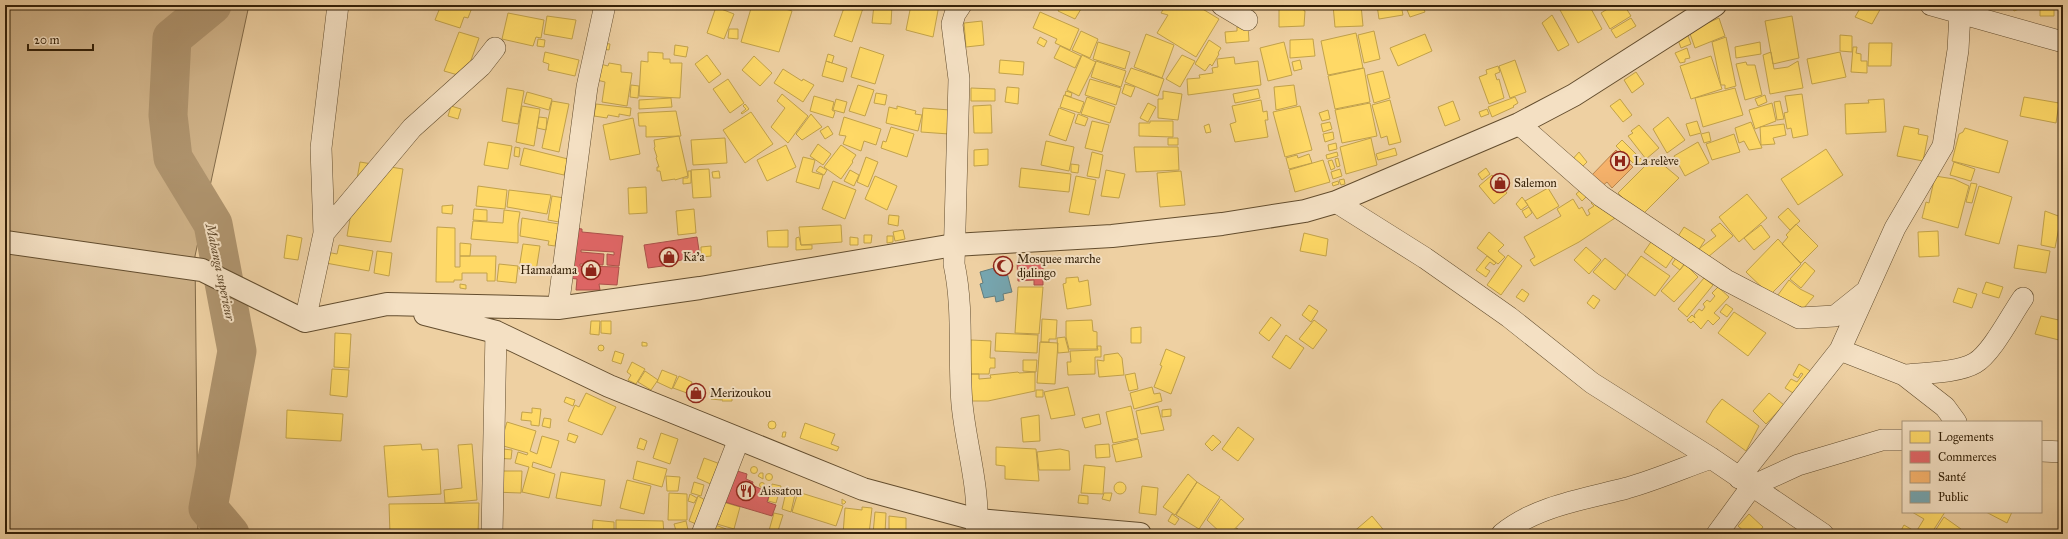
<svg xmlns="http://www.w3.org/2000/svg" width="2068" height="539" viewBox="0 0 2068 539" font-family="'IM FELL Great Primer',serif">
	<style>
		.green { fill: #cfb288; stroke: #826a48 }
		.homes { fill: #ffd966; stroke: #c2a24a }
		.shops { fill: #e06666; stroke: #ad514a }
		.health { fill: #f6b26b; stroke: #bc864d }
		.public { fill: #76a5af; stroke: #627d7d }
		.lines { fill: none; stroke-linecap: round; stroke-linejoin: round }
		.river { stroke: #af946e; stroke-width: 39 }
		.minor-casing { stroke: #634d2e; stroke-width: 22 }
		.tertiary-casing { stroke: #634d2e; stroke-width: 24 }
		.minor { stroke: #f4e0c3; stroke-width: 21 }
		.tertiary { stroke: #f4e0c3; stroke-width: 22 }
		.labels { text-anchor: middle; stroke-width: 4; stroke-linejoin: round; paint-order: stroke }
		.poi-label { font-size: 12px; fill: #352108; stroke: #f4e0c3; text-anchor: start }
		.water-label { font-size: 13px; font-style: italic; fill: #60492c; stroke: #f4e0c3 }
	</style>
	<rect width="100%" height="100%" fill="#eed0a2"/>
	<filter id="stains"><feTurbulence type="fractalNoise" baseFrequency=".005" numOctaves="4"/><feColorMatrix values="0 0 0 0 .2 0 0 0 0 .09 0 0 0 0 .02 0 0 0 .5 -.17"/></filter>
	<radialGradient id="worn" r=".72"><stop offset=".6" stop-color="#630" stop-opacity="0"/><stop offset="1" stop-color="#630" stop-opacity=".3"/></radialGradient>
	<path class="green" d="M5,5H249L195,256L198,534H5Z"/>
	<path class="homes" d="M441,5H473L468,18L464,17L460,28L435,20Z
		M752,5H772L792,11L779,52L741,42Z
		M845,5H864L852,42L834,36Z
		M874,5H892L891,24L872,23Z
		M911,5H939L933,37L906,30Z
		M1048,5H1058L1056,9Z
		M1061,5H1073L1081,9L1075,19L1058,11Z
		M1166,5H1196L1219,19L1196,57L1157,33L1168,15L1161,13Z
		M1279,5H1304V11H1305L1304,26L1279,27Z
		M1333,5H1361L1363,26L1335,27Z
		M1377,5H1401L1403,15L1379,19Z
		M1405,5H1422L1425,12L1410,17Z
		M1569,5H1589L1602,29L1578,43L1560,10Z
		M1614,5H1624L1631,16L1610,29L1601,13Z
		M1862,5L1882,6L1872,24L1855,17Z
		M2011,5H2029L2014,11Z
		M2040,5H2054V16H2040Z
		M716,7L734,14L724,39L707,33Z
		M1040,12L1079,29L1070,50L1055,43L1057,39L1033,28Z
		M508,13L544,20L541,38L536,37L533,46L502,39Z
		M1552,15L1569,45L1558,51L1542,23Z
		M547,16L576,20L572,39L544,34Z
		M1792,16L1799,58L1773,64L1765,21Z
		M1631,18L1636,26L1616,38L1611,30Z
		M1719,18L1725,36L1695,48L1689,31Z
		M982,21L984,45L966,47L964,23Z
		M1248,26L1249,41L1226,43L1225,32L1237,31V27Z
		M729,29H738V39L728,38Z
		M1081,31L1098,39L1090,58L1072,50Z
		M1374,31L1380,59L1364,63L1358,35Z
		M459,32L479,38L465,77L444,71Z
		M1356,33L1363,68L1328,75L1321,41Z
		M1687,33L1691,44L1681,48L1677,37Z
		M1146,34L1174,45L1162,78L1134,67Z
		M1425,34L1432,51L1398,66L1390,48Z
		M1840,35L1852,36V52L1840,51Z
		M1040,37L1047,41L1044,47L1037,43Z
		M1726,37L1736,86L1725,89V85H1721L1712,42Z
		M538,39L545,40L544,47L537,46Z
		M1313,39L1315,56L1290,58V40Z
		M1209,40L1221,48L1218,53L1219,54L1212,66L1210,64L1205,71L1195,64Z
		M1098,42L1130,52L1125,69L1093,59Z
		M1284,42L1292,75L1268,81L1260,48Z
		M1760,42L1761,54L1736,58L1735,47Z
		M604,43L610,44L609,50L603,49Z
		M1869,43H1892L1891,66H1868Z
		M675,45L688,47L686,57L674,55Z
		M1060,46L1081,56L1075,68L1054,58Z
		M860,47L884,55L875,84L851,77Z
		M1853,47H1857L1856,53L1861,54V61H1867V73L1851,72Z
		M1687,48L1690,58L1685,59V62L1680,63L1675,53Z
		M545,52L579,60L575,76L548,70L549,64L543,62Z
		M648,52L663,53V59H670V63H682L680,98L639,96L641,61L648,62Z
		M1771,52L1774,69L1788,67L1798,61L1803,88L1770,94L1763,55Z
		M1840,52L1846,77L1812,84L1807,59Z
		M828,54L834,56L832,63L826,61Z
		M707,55L721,74L709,83L695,64Z
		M1082,55L1096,62L1079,96L1067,90Z
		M1182,55L1195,61L1180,87L1166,79Z
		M754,56L772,73L760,86L742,70Z
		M1711,56L1722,89L1691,99L1680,66Z
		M1234,57L1235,64L1258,61L1261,85L1188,95L1187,79L1200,78L1199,75L1213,73L1212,68L1218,67L1217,59Z
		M1000,60L1024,62L1023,75L999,73Z
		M1300,60L1302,69L1294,71L1292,62Z
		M1515,60L1526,92L1510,98L1499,66Z
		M826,61L847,68L843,82L822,76Z
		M1096,61L1126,71L1121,87L1091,77Z
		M1746,62L1747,65H1755L1762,95L1745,100L1736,64Z
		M609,63L621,65V72L632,73L627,106L602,102L605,82L597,80L600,64L608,66Z
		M1498,66L1500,72L1495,74L1497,80L1499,79L1504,98L1489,104L1479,77L1487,74L1486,70Z
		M1131,68L1164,79L1158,96L1125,82Z
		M1364,68L1370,102L1335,109L1328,76Z
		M783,69L802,81L803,79L814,85L803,102L774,83Z
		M1383,71L1390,98L1374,103L1367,75Z
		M1636,72L1644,84L1632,93L1624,80Z
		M728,79L744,103L730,113L713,89Z
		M1090,79L1121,88L1116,105L1085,95Z
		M1125,84L1135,87L1131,97L1122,93Z
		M631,85L639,86L638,98L630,97Z
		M858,85L874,90L865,116L849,111Z
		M1294,85L1297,105L1276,110L1274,87Z
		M1007,87L1019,88L1018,104L1005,102Z
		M507,88L524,91L518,124L502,121Z
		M971,88L995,89V101H971Z
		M1735,88L1743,115L1703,127L1695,98Z
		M1258,89L1260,98L1235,103L1233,94Z
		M1066,91L1072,93L1071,97L1065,95Z
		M1163,91L1182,94L1178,120L1158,118V99H1163Z
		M527,92L552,99L549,110L524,103Z
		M876,93L887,95L885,105L874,103Z
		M782,94L808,116L788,143L771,127L785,108L777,101Z
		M1802,94L1808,135L1793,138L1791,128L1787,129L1784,113L1788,112L1785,96Z
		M1064,95L1084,102L1080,113L1060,107Z
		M1765,95L1767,102L1758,106L1755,99Z
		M814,96L834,102L832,110L835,112L833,118L810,111Z
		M1087,97L1115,107L1110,123L1081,114Z
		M1515,97L1518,103L1513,106L1514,107L1492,117L1488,107Z
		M2024,97L2059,103L2056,123L2020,116Z
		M671,98L672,107L639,109V100Z
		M836,99L847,102L844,113L833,110Z
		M1620,99L1632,115L1623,122L1610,106Z
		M1884,99L1886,132L1846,134L1845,104L1869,103L1868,100Z
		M1261,100L1263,112L1267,111L1268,120H1265L1268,137L1235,142L1230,124L1236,122L1232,106Z
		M1390,100L1401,142L1389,145L1387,136L1381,138L1372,105Z
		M552,101L569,104L559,152L542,148Z
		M1453,101L1460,120L1445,126L1438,107Z
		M1780,101L1784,119L1777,120L1774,102Z
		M1148,103L1156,107L1148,122L1140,118Z
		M1370,103L1377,136L1342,143L1335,110Z
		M1772,103L1776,121L1755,129L1749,110Z
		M596,104L631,108L630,116L619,114V117L608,115L607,118L594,116Z
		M745,104L749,109L742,114L741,113L746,109L743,106Z
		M991,105L992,133H974L973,106Z
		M451,106L461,109L458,119L448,116Z
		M522,106L540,109L534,146L516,142Z
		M897,106L916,111L915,114L922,115L918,131L886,123L889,107L897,109Z
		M1300,106L1312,150L1285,157L1273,112Z
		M923,108L950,110L949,134L921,132Z
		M1059,108L1075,114L1066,141L1049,135Z
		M1487,109L1489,114L1481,117L1479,112Z
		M1328,110L1330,119L1322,121L1319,113Z
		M676,111L681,136L646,137V126H639L638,113Z
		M751,112L773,144L745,163L723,130Z
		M811,114L822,127L802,140L796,134Z
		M1078,114L1088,118L1085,126L1075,123Z
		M539,117L547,118L546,130L537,128Z
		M844,117L881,129L876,145L864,141L861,151L843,144L846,136L839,135Z
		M1668,117L1685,140L1667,153L1653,129Z
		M633,118L640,154L610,160L603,125Z
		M1092,121L1109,125L1102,152L1085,148Z
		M1150,121H1173V137L1139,136V123H1150Z
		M1697,121L1701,133L1690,136L1686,124Z
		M1330,122L1332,129L1323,132L1321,124Z
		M1751,122L1762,148L1749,150L1744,141L1739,143L1735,128Z
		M1209,124L1211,132L1206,133L1204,126Z
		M1784,124L1786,135L1773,138L1775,144L1761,145L1760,127Z
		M1639,125L1659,148L1646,159L1628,136L1633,133L1631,131Z
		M828,126L833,134L825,139L820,131Z
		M1904,126L1919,129L1918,134L1928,136L1923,161L1897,156Z
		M891,127L914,134L907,157L881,148L883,141L886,142Z
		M1965,128L2008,141L1999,173L1952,161L1959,134L1963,132Z
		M1333,132L1334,139L1325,142L1323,134Z
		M1709,132L1711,141L1704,143L1701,134Z
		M1734,134L1740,152L1712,160L1706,144Z
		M679,136L688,176L675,180V179L662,181L660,171H657V167H659L656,158L657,157L654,148L655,147L654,140Z
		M725,138L727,163L693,165L691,140Z
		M1168,138H1178V145H1168Z
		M1371,138L1377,165L1346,174L1340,147Z
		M1622,140L1643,161L1637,167L1616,146Z
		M1046,141L1074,147L1069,171L1041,165Z
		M488,142L512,146L508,169L484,165Z
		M1698,142L1709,163L1685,176L1674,156Z
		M1336,143L1337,149L1329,151L1328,145Z
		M818,144L831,154L823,165L810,156Z
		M786,145L796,167L767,181L757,160Z
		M841,145L856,155L852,161L853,162L841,179L824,167Z
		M515,147L520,148L519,157L514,156Z
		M1134,147H1178L1179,170L1136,172Z
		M524,148L568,159L564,175L520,165Z
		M1395,148L1397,155L1378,160L1376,154Z
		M988,149V165L974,166V150Z
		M1826,149L1843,175L1798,205L1781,179Z
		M1092,152L1103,155L1099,178L1087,176Z
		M1337,152L1338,156L1327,159L1326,155Z
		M1579,152L1587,162L1580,169L1571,161Z
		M1309,154L1312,163L1289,169L1286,158L1297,155L1298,158Z
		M803,157L815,160L812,172L823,175L819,189L796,182Z
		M866,157L878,162L868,187L857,182Z
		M1654,157L1679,178L1641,216L1618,193Z
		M1338,158L1340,166L1337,167L1335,159Z
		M1323,160L1330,182L1295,192L1289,170Z
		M1332,160L1335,168L1331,170L1328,161Z
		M360,162L403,169L391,242L347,236Z
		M1954,162L1975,169L1971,181L1950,175Z
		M1071,164L1079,165L1078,173L1071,172Z
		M820,166L827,170L824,175L816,171Z
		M1021,168L1071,174L1069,192L1019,187Z
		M1486,168L1490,174L1482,180L1478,174Z
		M709,169L711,197L693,198L691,170Z
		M1340,169L1342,176L1333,179L1331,172Z
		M850,170L859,175L854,186L844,181Z
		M1106,170L1125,174L1119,198L1101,196Z
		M688,171H691V183L683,184V178H688Z
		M719,171L720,178H713L712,172Z
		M1181,171L1185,205L1160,207L1157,173Z
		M1492,175L1507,193L1494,204L1479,186Z
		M875,176L897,186L887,210L865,199Z
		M1076,176L1096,180L1089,215L1069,212Z
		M1935,176L1954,179L1969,186L1958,228L1922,218L1926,202L1929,203Z
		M1344,179L1345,184L1341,185L1339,180Z
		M833,181L856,190L845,219L822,209Z
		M1338,181L1339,184L1333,186L1332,183Z
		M1971,183L1977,184L1972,203L1966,202Z
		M478,186L507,190L505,209L476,206Z
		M1979,186L2012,197L1999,244L1965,235Z
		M646,187L647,213L629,214L628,188Z
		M1548,188L1559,206L1537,219L1525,201Z
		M1583,188L1588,195L1582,201L1576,194Z
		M509,190L551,195L547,214L507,207Z
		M1747,194L1767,218L1739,242L1719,217Z
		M552,196L564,198L559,222L548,220Z
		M1522,197L1528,205L1521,210L1516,204Z
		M1573,199L1579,209L1582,207L1587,216L1590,214L1588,210L1594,206L1591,203L1595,199L1615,218L1579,242L1534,266L1530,260L1535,257L1524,237L1561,216L1557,209Z
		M453,205L452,214L442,213V206Z
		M1529,207L1532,213L1526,218L1522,211Z
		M1788,208L1800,221L1790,230L1778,217Z
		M474,209L487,210V221L473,220Z
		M694,209L696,233L678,235L676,211Z
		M504,210L520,212L518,224V243L471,239L473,221L503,223Z
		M2045,211L2061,217L2055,248L2041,245Z
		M889,215L899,216L898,226L888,224Z
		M522,218L559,224L555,246L548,245L549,241L520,236Z
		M1720,223L1733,236L1708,257L1696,254L1700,248L1716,236L1711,230Z
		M1796,224L1818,246L1801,263L1782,244L1788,237L1786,235Z
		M841,225L842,242L801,245L799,227Z
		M1761,225L1770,237L1754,250L1744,238Z
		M437,227L455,228V267H460V256H496L495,281H487V273H462V280H454V282H436Z
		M1684,227L1705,240L1696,254L1675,241Z
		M2063,227V251H2059Z
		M788,230V247H768L767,231Z
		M903,230L905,239L895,241L893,232Z
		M1938,231L1939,256L1919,257L1918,232Z
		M1489,232L1504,245L1498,251L1505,257L1498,264L1477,248Z
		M1304,233L1328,239L1326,256L1300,251Z
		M287,235L302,238L298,260L284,258Z
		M864,235H872L871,243H864Z
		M887,236H893V242L887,243Z
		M1655,236L1676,253L1666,268L1644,252Z
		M799,237L801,245H812V249L796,250V238Z
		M850,237L858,238V245H850Z
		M1778,239L1801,264L1770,295L1746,272Z
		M460,243L471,244L470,256H460Z
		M523,244L540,246L536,271L519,269Z
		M339,245L373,251L369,271L315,261L316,250L337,254Z
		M2018,245L2050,251L2046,273L2014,268Z
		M711,246V256L701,257V247Z
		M1586,247L1601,260L1589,274L1574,260Z
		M377,251L392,253L389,276L374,273Z
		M1508,255L1522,266L1501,295L1487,285Z
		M1678,255L1686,261L1680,270L1672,264Z
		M1487,256L1496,263L1494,265L1490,262L1485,268L1490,271L1486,277L1476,270Z
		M1641,256L1670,276L1655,296L1627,275Z
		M1605,258L1626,275L1615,290L1593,272Z
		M1805,262L1815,271L1801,288L1790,279Z
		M499,264L518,266L516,283L497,281Z
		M1685,264L1698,277L1674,302L1661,291Z
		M1078,277L1079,282L1088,280L1091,305L1067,309L1063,284L1066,283V278Z
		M1704,278L1713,285L1687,317L1678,309Z
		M1789,280L1800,289L1814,296L1799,314L1775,299Z
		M1986,282L2003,287L1999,298L1982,293Z
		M460,284L466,285V289L460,288Z
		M1018,287H1043L1039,334L1015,333Z
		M1718,287L1729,297L1714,313L1720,318L1713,325L1708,320L1701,329L1693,321L1691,323L1687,320L1692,315L1695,318L1694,315L1699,309L1702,311L1705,307L1703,304L1707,300L1710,302L1715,296L1712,293Z
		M1958,288L1977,294L1972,308L1953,302Z
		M1522,289L1529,294L1524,302L1516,297Z
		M1593,295L1600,300L1594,309L1587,303Z
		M1726,304L1733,309L1727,317L1720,312Z
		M1309,305L1318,311L1311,322L1302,315Z
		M1734,312L1766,333L1748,356L1718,333Z
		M2041,316L2063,321V341L2035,334Z
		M1271,317L1281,325L1269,341L1259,333Z
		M1042,319L1057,320L1056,339H1049V342H1041Z
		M1092,320L1093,331L1097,332V349H1069L1066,337V321Z
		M1314,320L1327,330L1313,349L1299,339Z
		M591,321H600L599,335L590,334Z
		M601,321H611V334L601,333Z
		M1141,327V343H1131V328Z
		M335,333L351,334L349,368L334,367Z
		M996,333L1038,335L1037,353L995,351Z
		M1286,335L1304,348L1290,369L1272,357Z
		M1065,337L1069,352L1058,353L1057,338Z
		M971,340L991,341L990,358H995V368H990L989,374H970Z
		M642,342L647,343V346H642Z
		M1040,342L1058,343L1055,384L1037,383Z
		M598 348a3 3 0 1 1 6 0a3 3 0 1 1-6 0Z
		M1097,346H1101V357H1095V374L1068,375L1067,362H1071L1070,351L1098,350Z
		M1166,349L1185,357L1171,394L1154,387L1162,366L1160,365Z
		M615,351L624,354L621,364L612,361Z
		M1118,353L1122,358L1124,375L1099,377L1097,360L1104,361V355Z
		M1023,360H1037L1036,372L1023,371Z
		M632,362L645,369L636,384L628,380L631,375L627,372Z
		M1799,364L1812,372L1798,396L1785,388L1791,379L1797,382L1803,374L1801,373L1798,378L1793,375Z
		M332,369L349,370L347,397L330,395Z
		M662,370L677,376L672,389L657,382Z
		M645,371L658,380L651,390L638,382Z
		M1018,372L1019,373L1035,372V391L988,401H968L969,374H979V379L991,378L990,375Z
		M1135,373L1138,389L1129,391L1125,375Z
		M679,376L692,382L687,393L673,388Z
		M1068,387L1075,415L1051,419L1044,392Z
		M1152,387L1154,394L1160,393L1162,401L1134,409L1130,393Z
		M712,389H722L721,400L711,399L710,392H712Z
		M1036,390H1043V397H1036Z
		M688,391L694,394L693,397L687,393Z
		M586,393L616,407L602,435L568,421L575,405L579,407Z
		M1769,393L1784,405L1766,424L1753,411Z
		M722,394L732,395V401H722Z
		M566,397L575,400L573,406L564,402Z
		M1722,399L1759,426L1746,451L1706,422L1713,410Z
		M1131,406L1138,438L1113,443L1106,412Z
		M1158,406L1164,430L1141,434L1136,411Z
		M532,408L541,409L539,426L531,425V421L521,420L522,412L532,413Z
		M1171,409V416L1162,417V410Z
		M287,410L343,414L341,441L286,438Z
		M1099,414L1101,424L1085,428L1082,418Z
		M1039,415L1040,441L1023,442L1021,418Z
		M544,418L551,419L550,428L542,426Z
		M768 425a4 4 0 1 1 8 0a4 4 0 1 1-8 0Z
		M507,422L536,431L530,451L537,454L542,436L559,441L551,468L533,462L532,467L555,474L549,498L522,492L529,467L515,463L518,452L527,455L528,453L500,445Z
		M805,423L835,434L831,444L839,447L837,451L800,438Z
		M1238,427L1254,439L1238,461L1222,449Z
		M783,432H786L785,437H782Z
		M569,433L578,436L575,443L567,440Z
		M661,433L678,439L670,464L653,458Z
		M1213,435L1221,442L1212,451L1205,444Z
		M640,438L647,441L644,450L637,448Z
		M1138,439L1142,457L1116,462L1112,445Z
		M421,444L422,450L438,449L441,494L388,497L384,446Z
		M472,444L477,500L445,503L444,490L462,488L458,445Z
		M1109,444L1110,457L1096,458L1095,445Z
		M996,447L1036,449L1039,481L1005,479V466L996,465Z
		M495,448L512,450L511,459L494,458Z
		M1060,449L1069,451L1070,470H1039L1037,452Z
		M704,458L723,465L715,486L697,478Z
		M637,461L667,469L662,487L633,479Z
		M1084,465L1105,467L1103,494L1081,493Z
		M750.5 470a3.5 3.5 0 1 1 7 0a3.5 3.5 0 1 1-7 0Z
		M502,471H522L521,493L492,492Z
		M561,472L605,480L601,506L556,498Z
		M760,473H763V479L758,476Z
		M765.5 477a3.5 3.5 0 1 1 7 0a3.5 3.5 0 1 1-7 0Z
		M1188,474L1197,482L1175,515L1163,507Z
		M666,476L680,477L678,491H667Z
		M627,480L651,486L644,514L620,508Z
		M1114 488a6 6 0 1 1 12 0a6 6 0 1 1-12 0Z
		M694,482L704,485L701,496L691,493Z
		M1197,482L1220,497L1199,529L1176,515Z
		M759.5 485a2.5 2.5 0 1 1 5 0a2.5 2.5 0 1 1-5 0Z
		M772,484L781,486L776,503L768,501Z
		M1142,486L1158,488L1156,515L1139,513Z
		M787,488L796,490L791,512L782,509Z
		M798,492L843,506L836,526L792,512Z
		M669,493L687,494V520H668Z
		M1104,493H1112L1110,501L1102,499Z
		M690,494L697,498L694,503L688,501Z
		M1079,495L1088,496V504L1078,503Z
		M698,496L707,501L696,524L689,521Z
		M842,499L846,502L844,504H842Z
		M1221,499L1244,519L1230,534H1222L1207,520Z
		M723,502L740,507L734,529L717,524Z
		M479,503L478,534H390L389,504Z
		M862,507L872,508L869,534H843L845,508L862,510Z
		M875,512L886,513L885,534H873Z
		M1912,512H1945L1931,534H1899L1904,525L1916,532L1924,519Z
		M1986,512H2012L2007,523Z
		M774,513L783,515L777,534H768Z
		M1172,514L1179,519L1175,525L1168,521Z
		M1749,514L1763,527L1757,534H1747L1738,526Z
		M889,516L906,518V534H889Z
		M1372,516L1387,534H1351Z
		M1944,517L1968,534H1933Z
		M593,520L614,522V534H592Z
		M616,520L663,521L664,534H616Z
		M686,521L689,534H677L674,524Z
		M710,523L726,529L724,534H707Z
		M1237,528L1243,534H1231Z
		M987,532H998V534H987Z"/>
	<path class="shops" d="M574,228L582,229V232L623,236L619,266L607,265V254L614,255V252L581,250V252L604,254L603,265L580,264V266L619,267L617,285L599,284L600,290H576L577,279L569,278Z
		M697,237L700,257L670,262V265L648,268L644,245Z
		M1017,262H1043V285H1034V280L1018,281Z
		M734,470L747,474L746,479L753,482L752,485L770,493L767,502L776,505L772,516L725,502Z"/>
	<path class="health" d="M1616,150L1633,167L1612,188L1607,182L1601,187L1591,176Z"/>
	<path class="public" d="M1005,265L1012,292L1003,294L1004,300L996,302L995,296L984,298L980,284L983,283L980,272Z"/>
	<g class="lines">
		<path class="river" d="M212,5L172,38L168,115L173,158L213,224L237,351L208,508L230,534"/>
		<defs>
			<path id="minor" d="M961,5L955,14L952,24L959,79L954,264C964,310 958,358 962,404C966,447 981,491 976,534
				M1222,5L1247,20
				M1931,5L2063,42
				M1519,124L1601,196L1726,280L1799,318L1835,316L1865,292
				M1336,202L1425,258L1509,317L1592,383L1711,458L1823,534
				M324,233L321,148L338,5
				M558,308L587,87L605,5
				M305,321L324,233L412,128L481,66L495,48
				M1840,350L1904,375L1945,407L1956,422
				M1904,375C1923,373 1958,373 1975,363C1992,353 2011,315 2023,298
				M2041,451L2063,452
				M1739,478L1840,350L1895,228L1943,146L1958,50L1960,13
				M492,534L496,332
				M702,534L739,439
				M1502,534C1536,506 1585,499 1627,488C1655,480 1683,468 1711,458
				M1717,534L1752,486L1798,465L1882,440H1903"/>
			<path id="tertiary" d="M5,242L202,270L305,321L387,304L558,308L700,288L954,245L1112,236L1222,224L1305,211L1336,202L1519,124L1574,95L1715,5
				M425,314L496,332L609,386L863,489L978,520L1140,534"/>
		</defs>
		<use href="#minor" class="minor-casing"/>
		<use href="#tertiary" class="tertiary-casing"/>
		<use href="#minor" class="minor"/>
		<use href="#tertiary" class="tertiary"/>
	</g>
	<defs>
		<symbol id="hospital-ring" viewBox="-11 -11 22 22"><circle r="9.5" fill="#f4e0c3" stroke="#8f2418" stroke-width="1.5"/><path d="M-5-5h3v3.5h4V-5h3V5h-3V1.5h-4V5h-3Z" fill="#8f2418"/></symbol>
		<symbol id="shop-ring" viewBox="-11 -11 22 22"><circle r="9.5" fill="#f4e0c3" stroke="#8f2418" stroke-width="1.5"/><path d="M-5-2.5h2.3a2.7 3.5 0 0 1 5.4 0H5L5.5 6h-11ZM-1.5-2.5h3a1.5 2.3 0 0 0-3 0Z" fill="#8f2418"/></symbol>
		<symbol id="mosque-ring" viewBox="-11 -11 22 22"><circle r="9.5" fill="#f4e0c3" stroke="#8f2418" stroke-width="1.5"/><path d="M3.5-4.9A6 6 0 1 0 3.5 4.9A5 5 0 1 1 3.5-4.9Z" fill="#8f2418"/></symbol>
		<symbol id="restaurant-ring" viewBox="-11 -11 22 22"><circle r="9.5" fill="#f4e0c3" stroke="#8f2418" stroke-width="1.5"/><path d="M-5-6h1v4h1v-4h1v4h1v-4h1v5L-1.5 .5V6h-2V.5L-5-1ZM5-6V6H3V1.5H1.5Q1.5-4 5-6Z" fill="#8f2418"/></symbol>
	</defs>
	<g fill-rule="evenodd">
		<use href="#hospital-ring" x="1609" y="150" width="22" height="22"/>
		<use href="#shop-ring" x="1489" y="172" width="22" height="22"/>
		<use href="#shop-ring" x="658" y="246" width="22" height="22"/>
		<use href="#mosque-ring" x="992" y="255" width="22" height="22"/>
		<use href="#shop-ring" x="580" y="259" width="22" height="22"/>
		<use href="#shop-ring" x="685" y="382" width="22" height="22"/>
		<use href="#restaurant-ring" x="735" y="480" width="22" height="22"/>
	</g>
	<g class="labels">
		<g class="poi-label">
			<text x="1634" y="165">La relève</text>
			<text x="1514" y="187">Salemon</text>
			<text x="683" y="261">Ka'a</text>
			<text x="1017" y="263">Mosquee marche<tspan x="1017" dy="14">djalingo</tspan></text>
			<text x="577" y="274" text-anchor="end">Hamadama</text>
			<text x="710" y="397">Merizoukou</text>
			<text x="760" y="495">Aissatou</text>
		</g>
		<g class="water-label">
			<text transform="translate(221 272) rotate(78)" y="5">Mabanga superieur</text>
		</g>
	</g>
	<rect width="2068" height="539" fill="none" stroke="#eed0a2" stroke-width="20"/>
	<rect x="6" y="6" width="2056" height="527" fill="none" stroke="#352108" stroke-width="2"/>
	<rect x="10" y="10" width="2048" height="519" fill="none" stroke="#352108"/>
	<rect x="1902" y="421" width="140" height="92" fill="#f4e0c3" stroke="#a89478"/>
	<rect x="1910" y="431" width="20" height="12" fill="#ffd966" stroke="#a89478"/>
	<text x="1938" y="441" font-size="12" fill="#352108">Logements</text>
	<rect x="1910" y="451" width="20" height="12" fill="#e06666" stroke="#a89478"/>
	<text x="1938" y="461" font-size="12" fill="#352108">Commerces</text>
	<rect x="1910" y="471" width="20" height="12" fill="#f6b26b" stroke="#a89478"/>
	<text x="1938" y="481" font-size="12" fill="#352108">Santé</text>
	<rect x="1910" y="491" width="20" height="12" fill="#76a5af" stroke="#a89478"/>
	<text x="1938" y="501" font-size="12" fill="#352108">Public</text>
	<path d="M28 44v6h65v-6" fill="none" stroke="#352108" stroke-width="2"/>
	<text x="34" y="44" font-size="12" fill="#352108" stroke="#f4e0c3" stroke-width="3" paint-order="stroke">20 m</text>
	<rect width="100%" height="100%" filter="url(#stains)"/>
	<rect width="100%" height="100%" fill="url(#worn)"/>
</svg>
